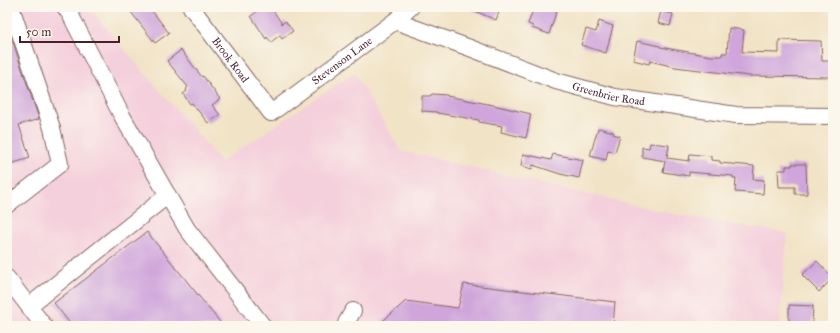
<svg xmlns="http://www.w3.org/2000/svg" width="840" height="333" viewBox="0 0 840 333" font-family="'IM FELL Great Primer',serif">
	<style>
		.built { fill: #f4cfdc }
		.building { fill: #cfa5db }
		.lines { fill: none; stroke-linecap: round; stroke-linejoin: round }
		.minor-casing { stroke: #846461; stroke-width: 18 }
		.minor { stroke: #fff; stroke-width: 16 }
		.labels { text-anchor: middle; stroke-width: 3.5; stroke-linejoin: round; paint-order: stroke }
		.street-label { font-size: 11px; fill: #4a1f2b; stroke: #fbf7ec }
	</style>
	<rect width="100%" height="100%" fill="#fbf7ec"/>
	<filter id="ink" filterUnits="userSpaceOnUse"><feTurbulence type="fractalNoise" baseFrequency=".025" numOctaves="2"/><feDisplacementMap in="SourceGraphic" scale="8" xChannelSelector="R" yChannelSelector="G"/><feConvolveMatrix kernelMatrix="1 2 1 2 8 2 1 2 1" color-interpolation-filters="sRGB"/></filter>
	<filter id="wash" filterUnits="userSpaceOnUse"><feTurbulence type="fractalNoise" baseFrequency=".012" numOctaves="4" result="noise"/><feDisplacementMap in="SourceGraphic" scale="16" xChannelSelector="R" yChannelSelector="G"/><feGaussianBlur stdDeviation="0.9" result="paint"/><feColorMatrix in="noise" values="0 0 0 0 0 0 0 0 0 0 0 0 0 0 0 0 0 1.4 0 .05"/><feComposite in="paint" operator="in"/></filter>
	<g filter="url(#wash)">
		<rect width="100%" height="100%" fill="#f1e3c6"/>
		<path class="built" d="M7,7H88L221,162L354,73L401,151L673,214L787,233L780,326H7Z"/>
		<g id="blocks">
			<path class="building" d="M127,7H149L169,33L155,43Z
				M263,7H271L282,24L285,21L293,31L282,39L280,35L271,42L267,37L266,39L251,16Z
				M465,7H501L496,20Z
				M534,7H558L549,34L532,28L533,26L528,24Z
				M661,11L673,14L670,26L658,23Z
				M599,21L613,26L606,53L581,45L586,29L596,32Z
				M7,25L39,119L19,125L30,158L7,165Z
				M729,28L744,30L742,52L779,53V40L821,41L822,61H833V77L749,76L675,67L650,61L649,64L633,60L637,41L660,46V47L711,56H722V53H727Z
				M181,50L202,77L203,76L220,99L212,105L220,115L208,123L192,103L190,104L183,94L187,91L186,89L188,87L167,61Z
				M432,94L447,95V96L493,105L531,114L526,138L501,132L502,126L479,122V120L437,113V112L422,111V96H430Z
				M598,128L614,132L613,134L620,136L615,152L608,150L606,160L590,156Z
				M650,143L669,145L667,158L689,161L690,154L711,156V160L720,161V163L754,166L753,179L764,180L763,194L735,192L736,178H733V176L689,172V176L663,172L665,161L642,157V147L649,148Z
				M523,154L551,160L553,154L583,160L579,178L560,174L533,165L532,169L521,166Z
				M792,164H806L807,194H795V187H779L778,170H786V166H792Z
				M147,232L223,326H72L54,303Z
				M817,261L833,278L819,292L802,275Z
				M464,284L615,302L613,326H377L406,301L458,308Z
				M789,305L813,306L812,326H789Z"/>
		</g>
	</g>
	<g filter="url(#ink)">
		<use href="#blocks" fill-opacity="0" stroke="#846461" stroke-width="1"/>
		<g class="lines">
			<defs>
				<g id="minor">
					<path d="M65,7L70,14L121,114L187,229L263,326"/>
					<path id="s1" d="M191,7L271,113L395,21L411,7"/>
					<path id="s2" d="M395,21L470,48L556,81L615,97L736,115L833,116"/>
					<path d="M7,205L60,164L52,128L11,7"/>
					<path d="M7,278L44,326"/>
					<path d="M29,306L168,195"/>
					<path d="M347,326L346,323L353,311"/>
				</g>
			</defs>
			<use href="#minor" class="minor-casing"/>
			<use href="#minor" class="minor"/>
		</g>
	</g>
	<g class="labels">
		<g class="street-label">
			<text dy="4" stroke="none"><textPath href="#s1" startOffset="66">Brook Road</textPath></text>
			<text dy="4" stroke="none"><textPath href="#s1" startOffset="221">Stevenson Lane</textPath></text>
			<text dy="4" stroke="none"><textPath href="#s2" startOffset="226">Greenbrier Road</textPath></text>
		</g>
	</g>
	<rect width="840" height="333" fill="none" stroke="#fbf7ec" stroke-width="24"/>
	<path d="M20 36v6h99v-6" fill="none" stroke="#4a1f2b" stroke-width="2"/>
	<text x="26" y="36" font-size="12" fill="#4a1f2b" stroke="#fbf7ec" stroke-width="3" paint-order="stroke">50 m</text>
</svg>
